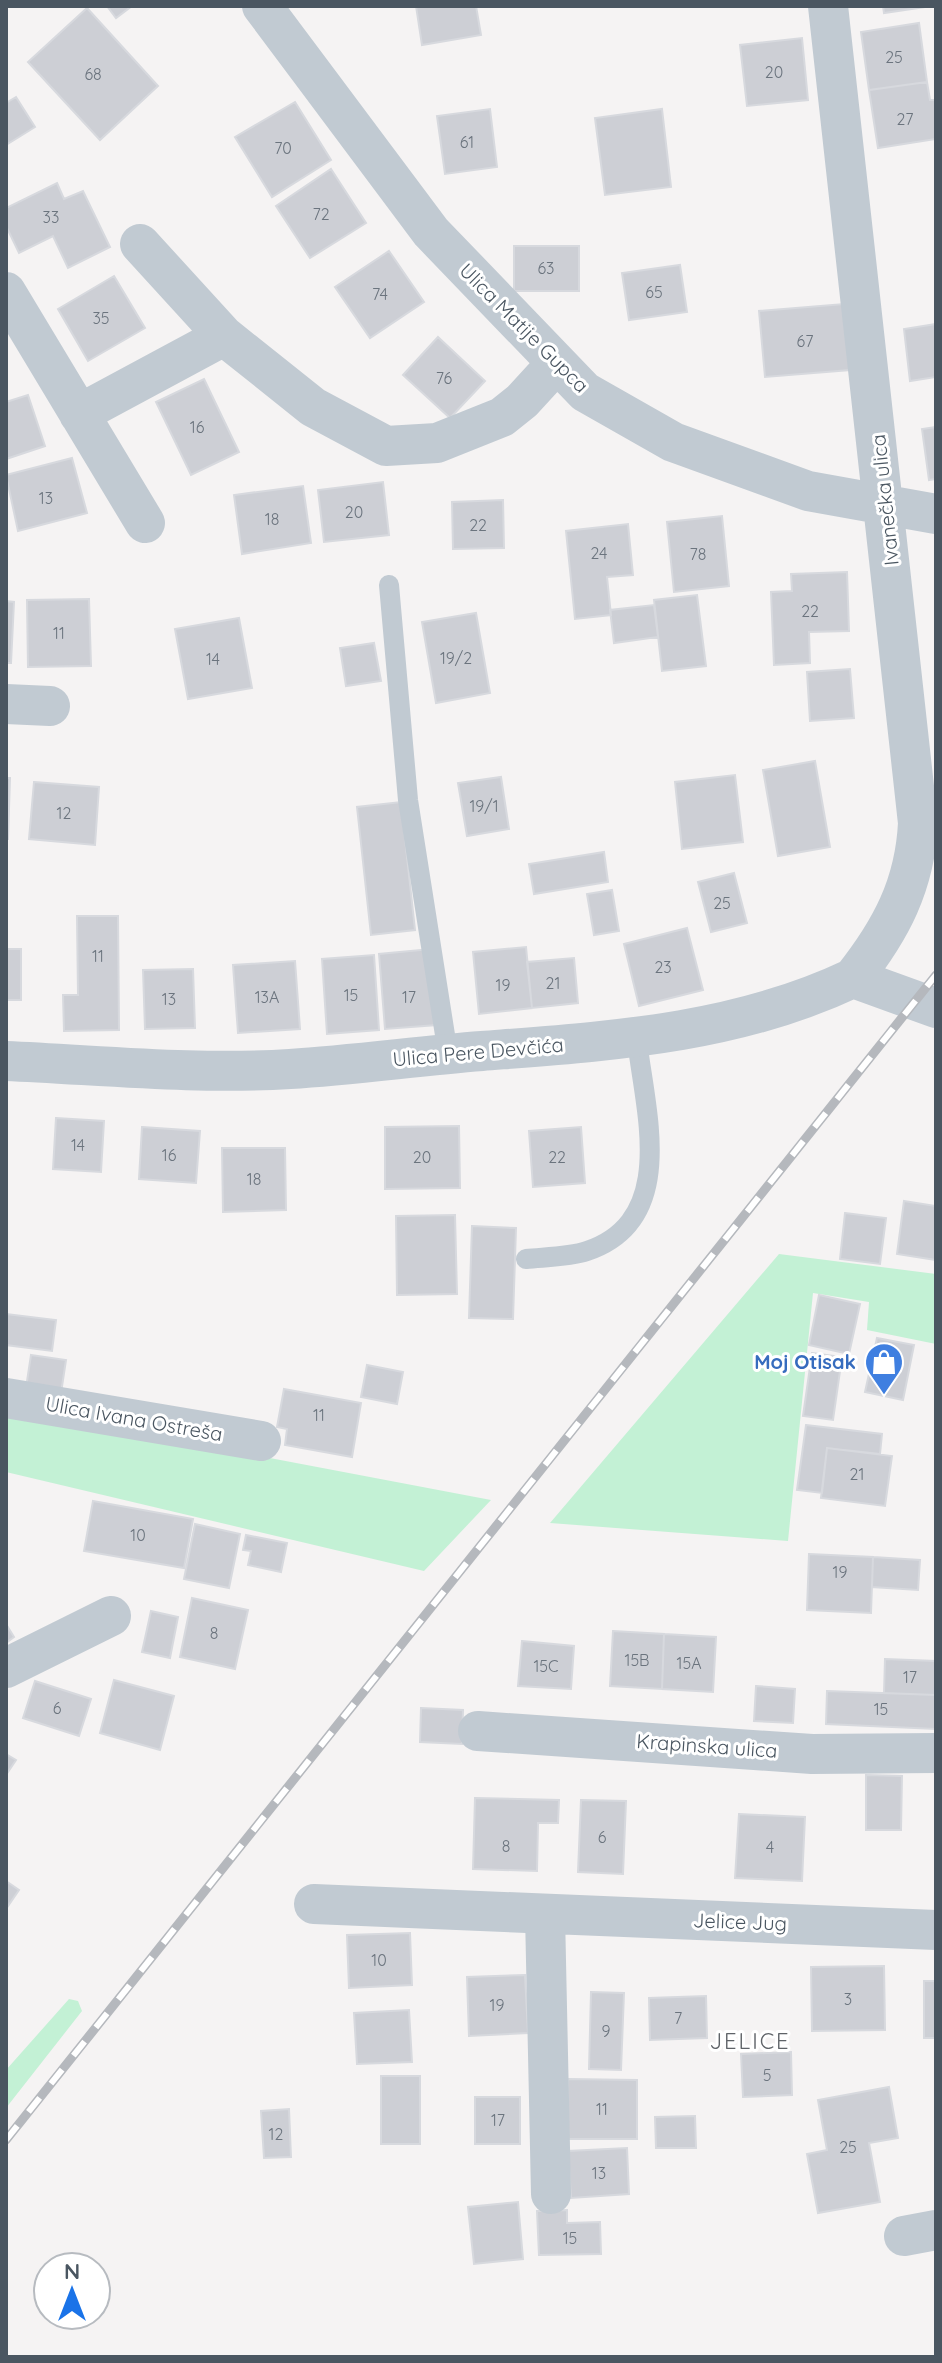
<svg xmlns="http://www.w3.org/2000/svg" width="942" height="2363" viewBox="0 0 942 2363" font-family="Quicksand,sans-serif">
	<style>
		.green { fill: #c3f1d5 }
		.building { fill: #cdcfd5; stroke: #d7d9de; stroke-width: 2 }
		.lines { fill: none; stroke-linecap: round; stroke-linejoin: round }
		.lane { stroke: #c1cad2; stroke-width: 20 }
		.street { stroke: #c1cad2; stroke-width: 40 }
		.rail-casing { stroke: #b5b8bd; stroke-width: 9 }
		.rail { stroke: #fff; stroke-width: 6; stroke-dasharray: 18; stroke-linecap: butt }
		.labels { text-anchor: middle; stroke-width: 6; stroke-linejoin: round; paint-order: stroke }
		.number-label { font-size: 16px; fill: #6b747e }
		.street-label { font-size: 20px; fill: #4a5661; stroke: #fff }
		.shop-label { font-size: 20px; font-weight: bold; fill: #366cbe; stroke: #fff; text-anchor: end }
		.neighbourhood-label { font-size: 22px; letter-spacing: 2px; fill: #5f6368; stroke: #fff }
	</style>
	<rect width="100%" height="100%" fill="#f5f3f3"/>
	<path class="green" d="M779,1254L936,1274V1344L867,1330L869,1302L813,1293L788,1541L550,1523Z
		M6,1408L491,1500L424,1571L6,1472Z
		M69,1999L78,2001L82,2011L6,2108V2070Z"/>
	<path class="building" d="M107,6H132L116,18Z
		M416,6H476L481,35L422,45Z
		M883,6H926V7L884,13Z
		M87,8L158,86L100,140L28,62Z
		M919,23L927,82L869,90L861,32Z
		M802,38L808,100L747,106L740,45Z
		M927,82L930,100H936V139L878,148L869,90Z
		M16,97L35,127L6,145V103Z
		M295,102L331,160L272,197L235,137Z
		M490,109L497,167L445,174L437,116Z
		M662,109L671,187L605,195L595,118Z
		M331,169L366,223L310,258L276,206Z
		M57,183L64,199L83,191L110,247L68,268L53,236L19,253L6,226V208Z
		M514,246H579V291H514Z
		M389,251L424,302L370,338L335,287Z
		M680,265L687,312L629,320L622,273Z
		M114,276L145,328L88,361L58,309Z
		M844,304L850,370L765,377L759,311Z
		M936,324V377L910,381L904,329Z
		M438,337L485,381L450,418L403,375Z
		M204,379L239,452L191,475L156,402Z
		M28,395L45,446L6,459V402Z
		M936,427V479L929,480L922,429Z
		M72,458L87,513L18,531L6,475Z
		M383,482L389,535L324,542L318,490Z
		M303,486L311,543L242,554L234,495Z
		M503,500L504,548L453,549L452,502Z
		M722,516L729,586L674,592L667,522Z
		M628,524L633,575L607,577L611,615L575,619L566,531Z
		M847,572L849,631L809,632L810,663L774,665L771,592L792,591L791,574Z
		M697,595L706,666L662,671L654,600Z
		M89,599L91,666L28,667L27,600Z
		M6,601L14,602L11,663H6Z
		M654,605L658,637L614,643L610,610Z
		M476,613L490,693L436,703L422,622Z
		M239,618L252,688L188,699L175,629Z
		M374,643L381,681L346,686L340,648Z
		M850,669L854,718L810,721L807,672Z
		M815,761L830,847L778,856L763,770Z
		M735,775L743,842L682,849L675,782Z
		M501,777L509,829L467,836L458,783Z
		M6,778H10L8,839H6Z
		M34,782L99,787L95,845L29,839Z
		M401,802L415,930L371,935L357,807Z
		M604,852L608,882L534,894L529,864Z
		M734,873L747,923L711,932L698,882Z
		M612,890L619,931L594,935L587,894Z
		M77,916H118L119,1030L64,1031L63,995H78Z
		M687,928L703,990L639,1006L624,944Z
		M526,947L532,1008L479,1014L473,952Z
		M6,949H21V1000H6Z
		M431,949L437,1025L385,1029L379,954Z
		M374,955L379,1030L327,1034L322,959Z
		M574,958L578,1003L532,1008L527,962Z
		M295,961L300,1029L238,1033L233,965Z
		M193,969L195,1028L145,1029L143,970Z
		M56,1118L104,1121L101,1172L53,1169Z
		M459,1126L460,1188L385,1189V1127Z
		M142,1127L200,1131L196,1183L139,1179Z
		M581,1127L585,1183L533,1187L529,1131Z
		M222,1148H285L286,1210L223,1212Z
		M904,1201L936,1206V1260L897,1254Z
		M845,1213L886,1218L880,1264L840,1259Z
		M455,1215L457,1294L397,1295L396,1216Z
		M472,1226L516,1228L513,1319L469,1318Z
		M819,1295L860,1304L849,1354L809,1345Z
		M6,1314L56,1320L52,1351L6,1345Z
		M877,1338L914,1345L903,1400L865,1392Z
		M812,1353L842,1357L833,1420L803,1416Z
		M31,1355L66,1360L61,1393L26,1388Z
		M367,1365L403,1372L397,1404L361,1397Z
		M284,1389L361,1403L352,1457L285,1445L287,1429L277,1427Z
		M806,1425L882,1434L880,1454L827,1448L822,1493L797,1490Z
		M827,1448L892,1456L885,1506L821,1498Z
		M93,1501L193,1519L184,1568L84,1551Z
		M195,1524L240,1534L229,1588L184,1579Z
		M246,1535L287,1543L281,1572L248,1565L251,1551L243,1550Z
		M809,1554L873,1557L871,1613L807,1610Z
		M873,1557L920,1560L918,1590L872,1587Z
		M192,1598L248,1610L235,1669L180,1657Z
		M151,1611L178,1617L170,1658L142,1652Z
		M6,1624L14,1637L6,1643Z
		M613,1631L664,1634L662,1689L610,1686Z
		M664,1634L716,1637L713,1692L662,1689Z
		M522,1641L574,1646L571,1689L518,1686Z
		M885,1659L936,1661V1695L884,1693Z
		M114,1680L174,1696L160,1750L100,1733Z
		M35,1681L91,1699L79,1736L23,1718Z
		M756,1686L795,1689L793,1723L754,1721Z
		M827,1691L936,1695V1729L826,1724Z
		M421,1708L463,1710L462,1744L420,1742Z
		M6,1754L16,1760L6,1775Z
		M866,1775L902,1776L901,1830H866Z
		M475,1798L559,1800L558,1823H538L537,1871L473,1869Z
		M581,1800L626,1801L623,1874L578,1872Z
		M739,1814L805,1817L802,1881L735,1878Z
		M6,1881L19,1890L6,1909Z
		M410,1933L412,1985L349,1988L347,1935Z
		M884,1966L885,2030L812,2031L811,1967Z
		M525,1975L528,2033L469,2036L467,1977Z
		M924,1981H936V2038H924Z
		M591,1992L624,1993L621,2070L589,2069Z
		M706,1996L707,2038L650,2040L649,1998Z
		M409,2010L412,2062L357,2064L354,2013Z
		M791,2052L792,2095L743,2097L741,2054Z
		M381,2076H420V2144H381Z
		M568,2079L637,2080V2139H567Z
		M889,2087L898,2138L869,2143L880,2202L818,2213L807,2154L827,2150L818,2100Z
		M475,2097H520V2144H475Z
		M289,2109L291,2157L264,2158L261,2111Z
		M695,2116L696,2148H656L655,2117Z
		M627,2148L629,2194L571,2198L568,2151Z
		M518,2202L523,2259L474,2264L468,2207Z
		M567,2210V2223L600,2222L601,2254L539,2255L537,2211Z"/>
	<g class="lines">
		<path class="lane" d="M389,585L408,800L448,1054
			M526,1259C545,1257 569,1257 587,1251C679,1220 645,1111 637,1040"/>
		<path class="street" d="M262,6L431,232L585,392L673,442L808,491L936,514
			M828,6L918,823C915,885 891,930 853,978
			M140,244L224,336
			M6,292L145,523
			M79,414L224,336L313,407L386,446L437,443L502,417L522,401L555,365
			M6,704L50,706
			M6,1061C100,1065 196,1075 290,1069C354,1065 418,1056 482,1051C610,1041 735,1034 853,978L936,1008
			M6,1398L261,1441
			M6,1668L111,1616
			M478,1731L812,1754L936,1753
			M314,1904L936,1930
			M545,1914L551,2194
			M904,2236L936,2230"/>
		<defs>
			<path id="rail" d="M6,2140L936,975"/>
		</defs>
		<use href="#rail" class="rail-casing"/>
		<use href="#rail" class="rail"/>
	</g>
	<defs>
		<symbol id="shop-pin" viewBox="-11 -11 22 30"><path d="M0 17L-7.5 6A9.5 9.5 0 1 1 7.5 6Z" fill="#3f7fe0" stroke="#fff"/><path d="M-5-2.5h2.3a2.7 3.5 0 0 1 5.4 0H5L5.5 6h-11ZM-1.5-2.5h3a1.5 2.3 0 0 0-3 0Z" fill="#fff"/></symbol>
	</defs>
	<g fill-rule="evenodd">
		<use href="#shop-pin" x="862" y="1340" width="44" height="60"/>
	</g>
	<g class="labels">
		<g class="number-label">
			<text x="894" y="63">25</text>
			<text x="774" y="78">20</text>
			<text x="93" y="80">68</text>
			<text x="905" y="125">27</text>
			<text x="467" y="148">61</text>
			<text x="283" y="154">70</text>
			<text x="321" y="220">72</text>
			<text x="51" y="223">33</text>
			<text x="546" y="274">63</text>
			<text x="654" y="298">65</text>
			<text x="380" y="300">74</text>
			<text x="101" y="324">35</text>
			<text x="805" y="347">67</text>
			<text x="444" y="384">76</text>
			<text x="197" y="433">16</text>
			<text x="46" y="504">13</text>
			<text x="354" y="518">20</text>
			<text x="272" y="525">18</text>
			<text x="478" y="531">22</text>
			<text x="599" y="559">24</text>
			<text x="698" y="560">78</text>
			<text x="810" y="617">22</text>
			<text x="59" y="639">11</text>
			<text x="456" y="664">19/2</text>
			<text x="213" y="665">14</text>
			<text x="484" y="812">19/1</text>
			<text x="64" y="819">12</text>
			<text x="722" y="909">25</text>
			<text x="98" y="962">11</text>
			<text x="663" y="973">23</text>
			<text x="553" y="989">21</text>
			<text x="503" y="991">19</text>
			<text x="351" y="1001">15</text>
			<text x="267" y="1003">13A</text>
			<text x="409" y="1003">17</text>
			<text x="169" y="1005">13</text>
			<text x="78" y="1151">14</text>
			<text x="169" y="1161">16</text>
			<text x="422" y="1163">20</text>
			<text x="557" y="1163">22</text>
			<text x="254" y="1185">18</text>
			<text x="319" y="1421">11</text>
			<text x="857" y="1480">21</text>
			<text x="138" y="1541">10</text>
			<text x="840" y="1578">19</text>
			<text x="214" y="1639">8</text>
			<text x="637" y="1666">15B</text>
			<text x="689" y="1669">15A</text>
			<text x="546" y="1672">15C</text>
			<text x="910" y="1683">17</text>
			<text x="57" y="1714">6</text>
			<text x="881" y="1715">15</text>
			<text x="602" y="1843">6</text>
			<text x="506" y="1852">8</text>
			<text x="770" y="1853">4</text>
			<text x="379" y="1966">10</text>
			<text x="848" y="2005">3</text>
			<text x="497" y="2011">19</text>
			<text x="678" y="2024">7</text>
			<text x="606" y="2037">9</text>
			<text x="767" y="2081">5</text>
			<text x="602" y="2115">11</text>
			<text x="498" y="2126">17</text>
			<text x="276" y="2140">12</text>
			<text x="848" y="2153">25</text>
			<text x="599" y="2179">13</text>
			<text x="570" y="2244">15</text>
		</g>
		<g class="street-label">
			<text transform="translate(524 328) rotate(45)" y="7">Ulica Matije Gupca</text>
			<text transform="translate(885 500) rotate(-96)" y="7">Ivanečka ulica</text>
			<text transform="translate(478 1052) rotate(-5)" y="7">Ulica Pere Devčića</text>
			<text transform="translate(134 1419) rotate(10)" y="7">Ulica Ivana Ostreša</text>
			<text transform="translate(707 1746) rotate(4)" y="7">Krapinska ulica</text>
			<text transform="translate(740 1922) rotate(2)" y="7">Jelice Jug</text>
		</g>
		<g class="shop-label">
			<text x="856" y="1369">Moj Otisak</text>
		</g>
		<g class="neighbourhood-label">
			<text x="750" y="2049">JELICE</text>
		</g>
	</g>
	<rect width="942" height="2363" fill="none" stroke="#4a5661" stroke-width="16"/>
	<g transform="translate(72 2291)"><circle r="38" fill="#ffffff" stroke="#b7bbc0" stroke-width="2"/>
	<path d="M0-6L14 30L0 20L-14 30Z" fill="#1a73e8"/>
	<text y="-12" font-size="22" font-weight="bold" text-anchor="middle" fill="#4a5661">N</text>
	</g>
</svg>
